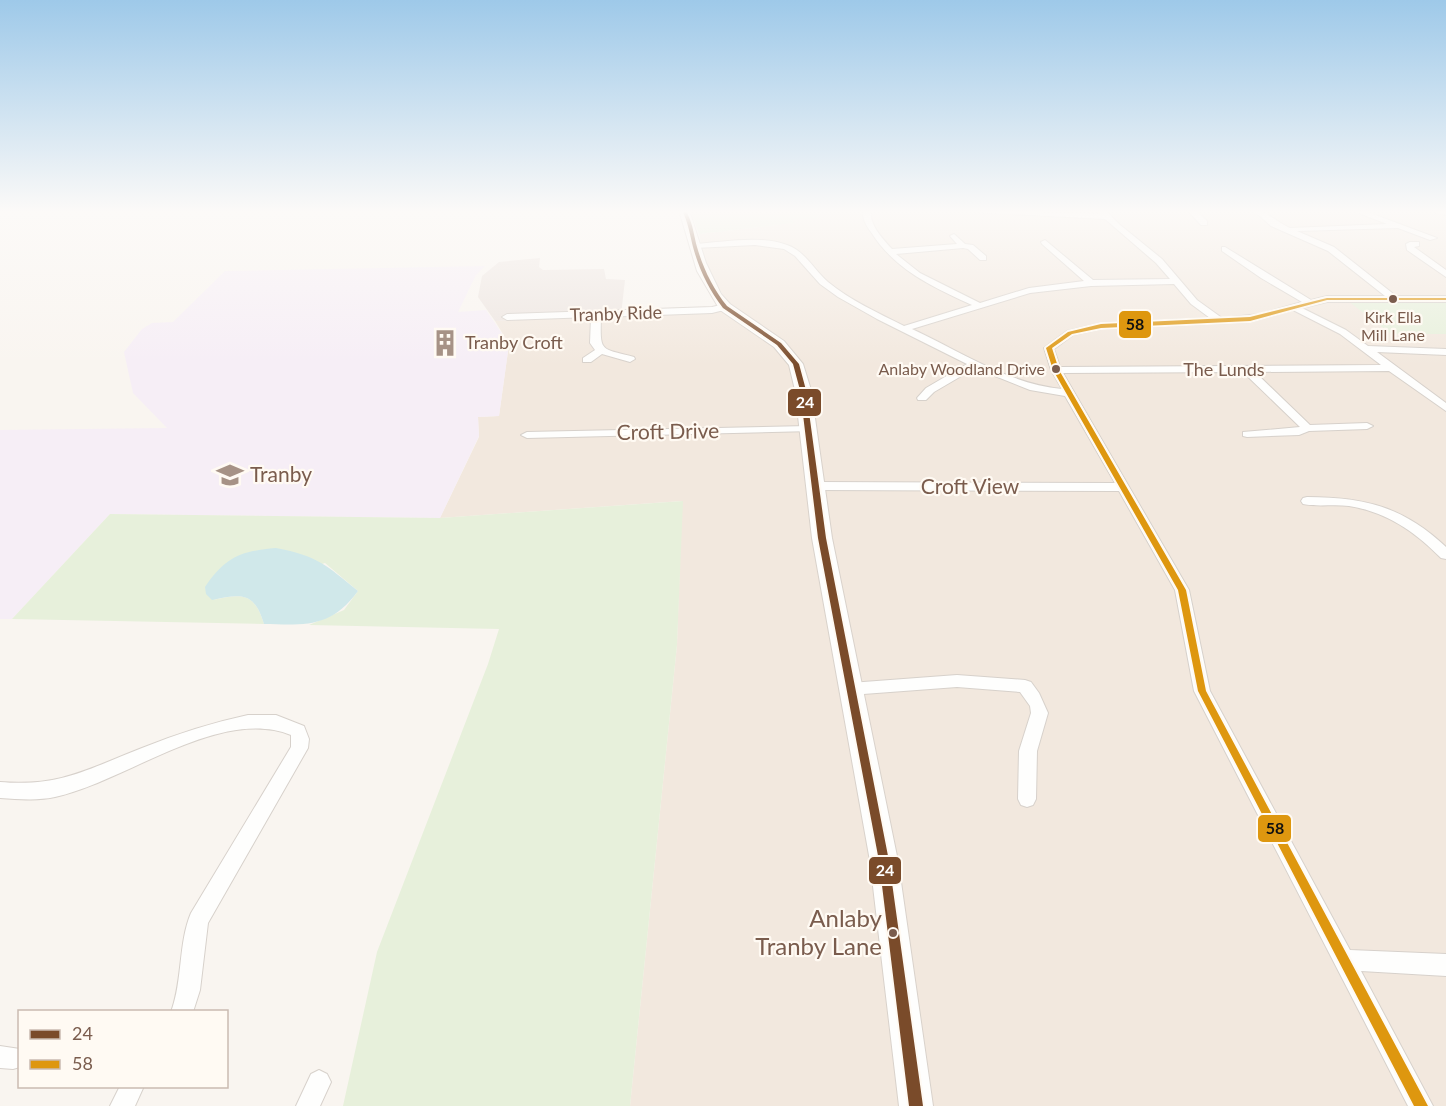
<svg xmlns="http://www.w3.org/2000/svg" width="1446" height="1106" viewBox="0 0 1446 1106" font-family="Lato,sans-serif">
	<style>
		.residential { fill: #f2e8de }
		.industrial { fill: #ede5e0 }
		.education { fill: #f6eef6 }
		.green { fill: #e7f0db }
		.water { fill: #d0e8ea }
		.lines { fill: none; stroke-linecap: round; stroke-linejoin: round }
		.street-casing { stroke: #d7d1cb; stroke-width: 2 }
		.secondary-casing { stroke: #d9d2cb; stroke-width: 2 }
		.street { fill: #fefefd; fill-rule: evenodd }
		.secondary { fill: #fefefd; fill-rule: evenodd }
		.bus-1-casing { stroke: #fffaf3; stroke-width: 4 }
		.bus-2-casing { stroke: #fffaf3; stroke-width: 4 }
		.bus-1 { fill: #7a4b2a; fill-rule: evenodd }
		.bus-2 { fill: #de970f; fill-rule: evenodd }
		.bus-dot { fill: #7a5c4d; stroke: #fffaf3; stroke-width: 2 }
		.labels { text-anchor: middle; stroke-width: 4.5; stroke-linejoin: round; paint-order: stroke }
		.far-bus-label { font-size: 16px; fill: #7a5c4d; stroke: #fffaf3 }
		.far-street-label { font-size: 18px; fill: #7a5c4d; stroke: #fffaf3 }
		.far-poi-label { font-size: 18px; fill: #7a5c4d; stroke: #fffaf3; text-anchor: start }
		.street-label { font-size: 21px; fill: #7a5c4d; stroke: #fffaf3 }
		.poi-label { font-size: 21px; fill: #7a5c4d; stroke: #fffaf3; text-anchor: start }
		.near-bus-label { font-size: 24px; fill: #7a5c4d; stroke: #fffaf3; text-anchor: end }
		.line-badge { stroke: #fffaf3; stroke-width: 2 }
		.badge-label { font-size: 16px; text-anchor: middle; font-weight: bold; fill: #fff }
		.pale-badge-label { font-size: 16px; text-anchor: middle; font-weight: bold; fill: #111 }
	</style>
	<rect width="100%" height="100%" fill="#f9f5f0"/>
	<path class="residential" d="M821,210H1446V1106H630L677,645L682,501L440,518L479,437L478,417L499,416L509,344L495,321L711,311L729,305L706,266L699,234L793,223L791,219H817Z"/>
	<path class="industrial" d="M540,258L539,267L543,270L604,269L606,279L625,280L621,315L495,321L478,297L482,276L499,262Z"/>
	<path class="education" d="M485,266L476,275L458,312L486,310L509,344L499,416L478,417L479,436L440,518L110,514L12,619H0V430L167,428L133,393L124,352L142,329L152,323L173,322L225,271Z"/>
	<path class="green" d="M690,210H821L817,219H792L794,223L699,234Z
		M1348,301L1446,302V334H1391Z
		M683,501L677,645L630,1106H343L377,952L488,664L499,629L309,625L344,610L358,591L325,563L213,600C241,594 254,591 264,624L12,619L110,514L440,518Z"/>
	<path class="water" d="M276,548C318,556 326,565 358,591C331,628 306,625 264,624C254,591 241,594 212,600L206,594L205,587C225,557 241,551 276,548Z"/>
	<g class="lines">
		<defs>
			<path id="street" d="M863,210H871C869,225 883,239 892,249L957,244L950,236L954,234L965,244L973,245L986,256V260H980L968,249L963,248L896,254L920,273L980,303L1029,288L1084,281L1042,244L1041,242L1045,240L1093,280L1170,279L1156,263L1105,219L971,212L967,210L1101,214L1097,210H1105L1119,224L1162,259L1197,300L1222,318L1260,314L1302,302L1261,278L1222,251V247H1225L1311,300L1327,296H1385L1328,251L1271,226L1253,210C1266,210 1278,223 1290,228L1387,224L1351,210H1362L1437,238L1430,240L1398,228L1297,231L1334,247L1396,296H1446V302H1327L1302,308L1346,330L1368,346L1446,349V355L1377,352L1446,403V411L1389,371L1255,372L1310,425L1367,423L1373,426L1367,429L1309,431L1299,435L1247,437L1243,436V432L1300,427L1243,372L1063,373L1189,590L1210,691L1350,950L1446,954V976L1361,971L1433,1106H1408L1194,691L1175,590L1119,491L816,490L810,486L816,482L1115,483L1065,396L1030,390L975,368L934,392L926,400H918L917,398L926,388L967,364L877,319L838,297L820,284L795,256L784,249L755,245L695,248L691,246L695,244C725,242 759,235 787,245C805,251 814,270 828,282C850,300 878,313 904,326L972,305C932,287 894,269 871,232C866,225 862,219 863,210ZM1174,284L1191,304L1210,318L1101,323L1067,331L1044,348L1051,370L1062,389C1008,384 960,351 912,329L1030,293L1091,286ZM1293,310L1340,334L1381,365L1060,367L1054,349L1073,335L1101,329L1250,322Z
				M1187,210H1195L1207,221V225H1201Z
				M1432,210L1446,211V215L1433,212Z
				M1410,242H1419V246L1414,247L1446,270V277L1407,250L1406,244Z
				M725,304L730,307L728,309L712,313L601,317C600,353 600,348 634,357L635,359L630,362L602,354L591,362H583V358L595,350L590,343L591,317L507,320L502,317L507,314L712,307Z
				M808,426L812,427V431L527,438L521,435L527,432Z
				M1307,497C1364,497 1404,507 1446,547V559L1441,558C1415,532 1387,512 1349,506C1334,504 1317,507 1303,504L1301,501L1303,498Z
				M957,675L1025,680L1031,682L1039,693L1048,713L1037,751L1036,799L1033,805L1027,807L1021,805L1018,799L1019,751L1031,713L1030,706L1020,692L957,687L850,695L844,693L842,689L844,685L850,683Z
				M248,715H276L304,726L309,739L308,748L208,923L200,990L193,1012H171C183,980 178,944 191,913L291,747V735C220,706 125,782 55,797C37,801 18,799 0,798V782C60,787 88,769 142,748C177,734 211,723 248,715Z
				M0,1046L20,1049V1067L13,1069L0,1068Z
				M319,1070L327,1074L331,1082L320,1106H296L311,1074Z
				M120,1086H144L135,1106H110Z"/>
			<path id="secondary" d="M679,210H689L706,263L721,294L730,304L784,341L803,364L811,390L832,538L898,861L933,1106H899L870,861L812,538L795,390L789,365L774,347L720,310L697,271Z"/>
		</defs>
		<use href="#street" class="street-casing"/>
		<use href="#secondary" class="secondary-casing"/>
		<use href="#street" class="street"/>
		<use href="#secondary" class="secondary"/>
		<defs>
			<path id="bus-1" d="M682,210H686L688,215C693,225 694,236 697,247C703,268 713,289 727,306L781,343L799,364L806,390L826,538L889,861L923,1106H909L879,861L818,538L800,390L793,364L777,345L723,308C709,290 699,269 693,247C690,235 688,222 682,210Z"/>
			<path id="bus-2" d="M1327,298H1446V300H1327L1250,321L1101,328L1072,334L1052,348L1059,370L1186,590L1206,691L1428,1106H1414L1198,691L1178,590L1053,370L1046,348L1068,332L1101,324L1250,317Z"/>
		</defs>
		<use href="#bus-1" class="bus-1-casing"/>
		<use href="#bus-2" class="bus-2-casing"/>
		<use href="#bus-1" class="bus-1"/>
		<use href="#bus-2" class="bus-2"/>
	</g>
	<linearGradient id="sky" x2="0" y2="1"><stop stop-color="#9ec9e9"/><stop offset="0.58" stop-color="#fcfaf8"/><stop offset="1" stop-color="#fcfaf8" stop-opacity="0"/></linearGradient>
	<rect width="1446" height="365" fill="url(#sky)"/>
	<defs>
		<symbol id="building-bare" viewBox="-9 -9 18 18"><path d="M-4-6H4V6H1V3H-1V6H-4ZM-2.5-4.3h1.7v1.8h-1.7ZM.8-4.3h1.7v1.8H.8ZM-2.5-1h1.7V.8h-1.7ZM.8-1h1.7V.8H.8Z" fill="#a69286" stroke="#fffaf3" stroke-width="2.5" paint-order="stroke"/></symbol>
		<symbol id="school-bare" viewBox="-9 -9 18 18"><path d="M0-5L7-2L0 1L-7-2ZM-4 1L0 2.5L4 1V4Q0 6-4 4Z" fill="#a69286" stroke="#fffaf3" stroke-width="2.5" paint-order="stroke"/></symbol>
	</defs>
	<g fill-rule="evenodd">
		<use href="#building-bare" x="426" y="324" width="38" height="38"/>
		<use href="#school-bare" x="211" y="456" width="38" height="38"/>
	</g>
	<g class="bus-dot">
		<circle cx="1393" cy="299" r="5"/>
		<circle cx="1056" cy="369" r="5"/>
		<circle cx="893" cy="933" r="5"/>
	</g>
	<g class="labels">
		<g class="far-bus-label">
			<text x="1393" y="323">Kirk Ella<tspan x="1393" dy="18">Mill Lane</tspan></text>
			<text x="1045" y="375" text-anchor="end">Anlaby Woodland Drive</text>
		</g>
		<g class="far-street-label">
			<text transform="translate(616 314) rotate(-2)" y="6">Tranby Ride</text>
			<text x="1224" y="376">The Lunds</text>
		</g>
		<g class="far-poi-label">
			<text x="465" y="349">Tranby Croft</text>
		</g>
		<g class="street-label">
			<text transform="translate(668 432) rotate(-1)" y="7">Croft Drive</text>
			<text x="970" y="494">Croft View</text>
		</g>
		<g class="poi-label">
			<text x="250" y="482">Tranby</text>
		</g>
		<g class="near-bus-label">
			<text x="882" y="927">Anlaby<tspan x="882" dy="28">Tranby Lane</tspan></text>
		</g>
	</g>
	<g class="line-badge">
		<rect x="1118" y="310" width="34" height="29" rx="6" fill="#de970f"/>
		<rect x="787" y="388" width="35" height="29" rx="6" fill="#7a4b2a"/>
		<rect x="1257" y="814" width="35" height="29" rx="6" fill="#de970f"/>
		<rect x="868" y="856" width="34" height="29" rx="6" fill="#7a4b2a"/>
	</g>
	<g class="badge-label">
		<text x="805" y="408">24</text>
		<text x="885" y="876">24</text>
	</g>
	<g class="pale-badge-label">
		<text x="1135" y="330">58</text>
		<text x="1275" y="834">58</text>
	</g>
	<rect x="18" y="1010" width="210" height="78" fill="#fffaf3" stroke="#cabbb1" stroke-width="1.5"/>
	<rect x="30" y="1030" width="30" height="9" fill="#7a4b2a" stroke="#cabbb1" stroke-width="1.5"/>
	<text x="72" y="1040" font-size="18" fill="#7a5c4d">24</text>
	<rect x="30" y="1060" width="30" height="9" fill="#de970f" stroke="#cabbb1" stroke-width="1.5"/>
	<text x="72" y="1070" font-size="18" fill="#7a5c4d">58</text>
</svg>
